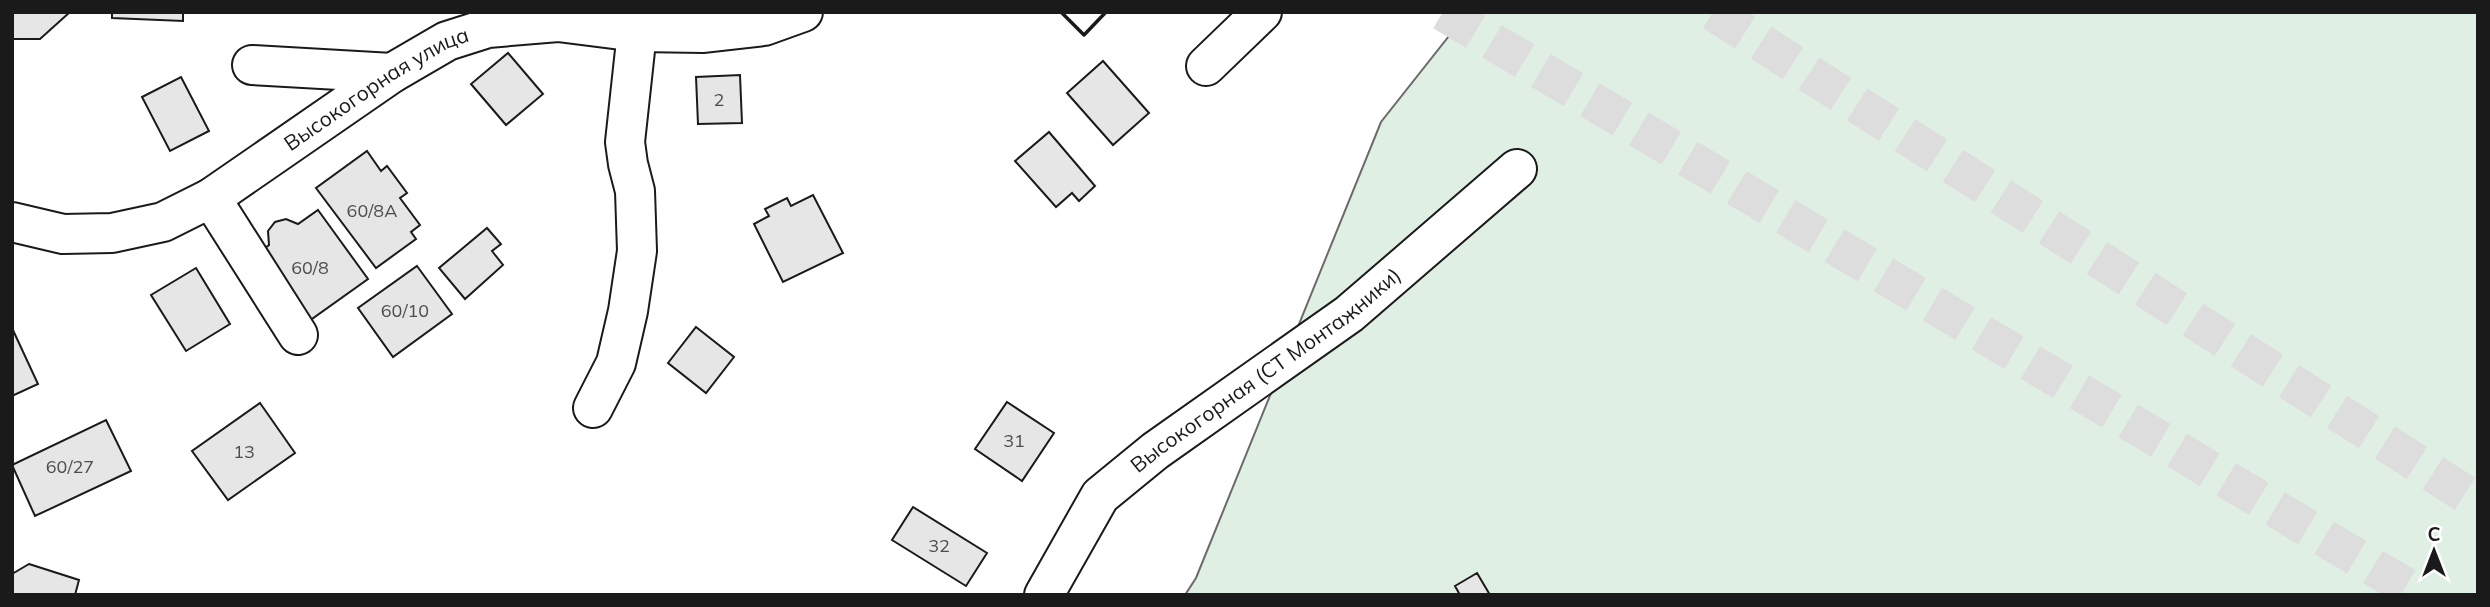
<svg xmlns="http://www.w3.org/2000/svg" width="2490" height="607" viewBox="0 0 2490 607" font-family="Mulish,sans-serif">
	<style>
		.green { fill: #e0efe3; stroke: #6a6a6a; stroke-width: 2 }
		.building { fill: #e6e6e6; stroke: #1a1a1a; stroke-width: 2 }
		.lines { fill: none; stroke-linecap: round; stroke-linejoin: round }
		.minor-tunnel { stroke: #ddd; stroke-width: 38; stroke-dasharray: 38 19; stroke-linecap: butt }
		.highway-tunnel { stroke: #ddd; stroke-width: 38; stroke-dasharray: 38 19; stroke-linecap: butt }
		.minor-casing { stroke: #1a1a1a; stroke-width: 42 }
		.minor { stroke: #fff; stroke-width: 38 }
		.wall { stroke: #1a1a1a; stroke-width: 3.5 }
		.labels { text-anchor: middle; stroke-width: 5; stroke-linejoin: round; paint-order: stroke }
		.number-label { font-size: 18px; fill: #4d4d4d }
		.street-label { font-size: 21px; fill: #1a1a1a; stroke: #fff }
	</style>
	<rect width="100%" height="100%" fill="#fff"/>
	<path class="green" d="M1468,12H2478V595H1185L1196,578L1381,122Z"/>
	<path class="building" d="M12,12H70L40,39H12Z
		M112,12H183V21L112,18Z
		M508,53L543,94L506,125L471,84Z
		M1103,61L1149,113L1113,145L1067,93Z
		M740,75L742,123L698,124L696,77Z
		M181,77L209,131L170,151L142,97Z
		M1049,132L1095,186L1079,201L1072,193L1056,207L1015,161Z
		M367,151L381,171L387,166L407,193L400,198L420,225L411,232L416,239L376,268L316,188Z
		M813,195L843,253L783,282L754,224L769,216L765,209L787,198L791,206Z
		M318,210L368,279L302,326L253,257L269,245L268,231L275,222L286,219L298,224Z
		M487,228L501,244L492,251L503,265L465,299L439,268Z
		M417,266L452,314L393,357L358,308Z
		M196,268L230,324L186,351L151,295Z
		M696,327L734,357L706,393L668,363Z
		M12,328L38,384L12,396Z
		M1007,402L1054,433L1022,481L975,449Z
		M260,403L295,453L228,500L192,451Z
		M106,420L131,471L35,516L12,465Z
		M913,507L987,553L966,586L892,540Z
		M29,564L79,580L75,595H12V574Z
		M1477,573L1490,595H1460L1455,586Z"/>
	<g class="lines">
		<path class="minor-tunnel" d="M1713,12L2478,502"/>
		<path class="highway-tunnel" d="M1443,12L2420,595"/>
		<defs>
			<g id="minor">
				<path d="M252,65L392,73"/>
				<path d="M1206,66L1262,12"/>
				<path d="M211,198L298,335"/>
				<path id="s1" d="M12,222L63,234L112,233L163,222L211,198L392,73L447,41L488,28L558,22L637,32L704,33L764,26L803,12"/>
				<path d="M593,408L616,363L628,311L637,251L635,191L628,164L625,142L637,32"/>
				<path id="s2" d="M1044,595L1100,496L1155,451L1349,314L1517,169"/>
			</g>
		</defs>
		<use href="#minor" class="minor-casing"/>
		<use href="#minor" class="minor"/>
		<path class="wall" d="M1061,12L1084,35L1106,12"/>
	</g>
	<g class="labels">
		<g class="number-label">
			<text x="719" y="106">2</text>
			<text x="372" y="217">60/8А</text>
			<text x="310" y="274">60/8</text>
			<text x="405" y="317">60/10</text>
			<text x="1014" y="447">31</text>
			<text x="244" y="458">13</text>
			<text x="70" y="473">60/27</text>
			<text x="939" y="552">32</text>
		</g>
		<g class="street-label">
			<text dy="7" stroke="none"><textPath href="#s1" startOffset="406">Высокогорная улица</textPath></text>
			<text dy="7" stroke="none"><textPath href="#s2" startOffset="322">Высокогорная (СТ Монтажники)</textPath></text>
		</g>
	</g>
	<rect width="2490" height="607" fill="none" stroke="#1a1a1a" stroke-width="28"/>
	<g transform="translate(2434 551)" stroke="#ffffff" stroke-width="5" paint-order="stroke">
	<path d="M0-5L12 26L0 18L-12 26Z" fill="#1a1a1a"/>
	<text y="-10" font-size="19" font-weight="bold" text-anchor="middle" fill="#1a1a1a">С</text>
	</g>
</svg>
